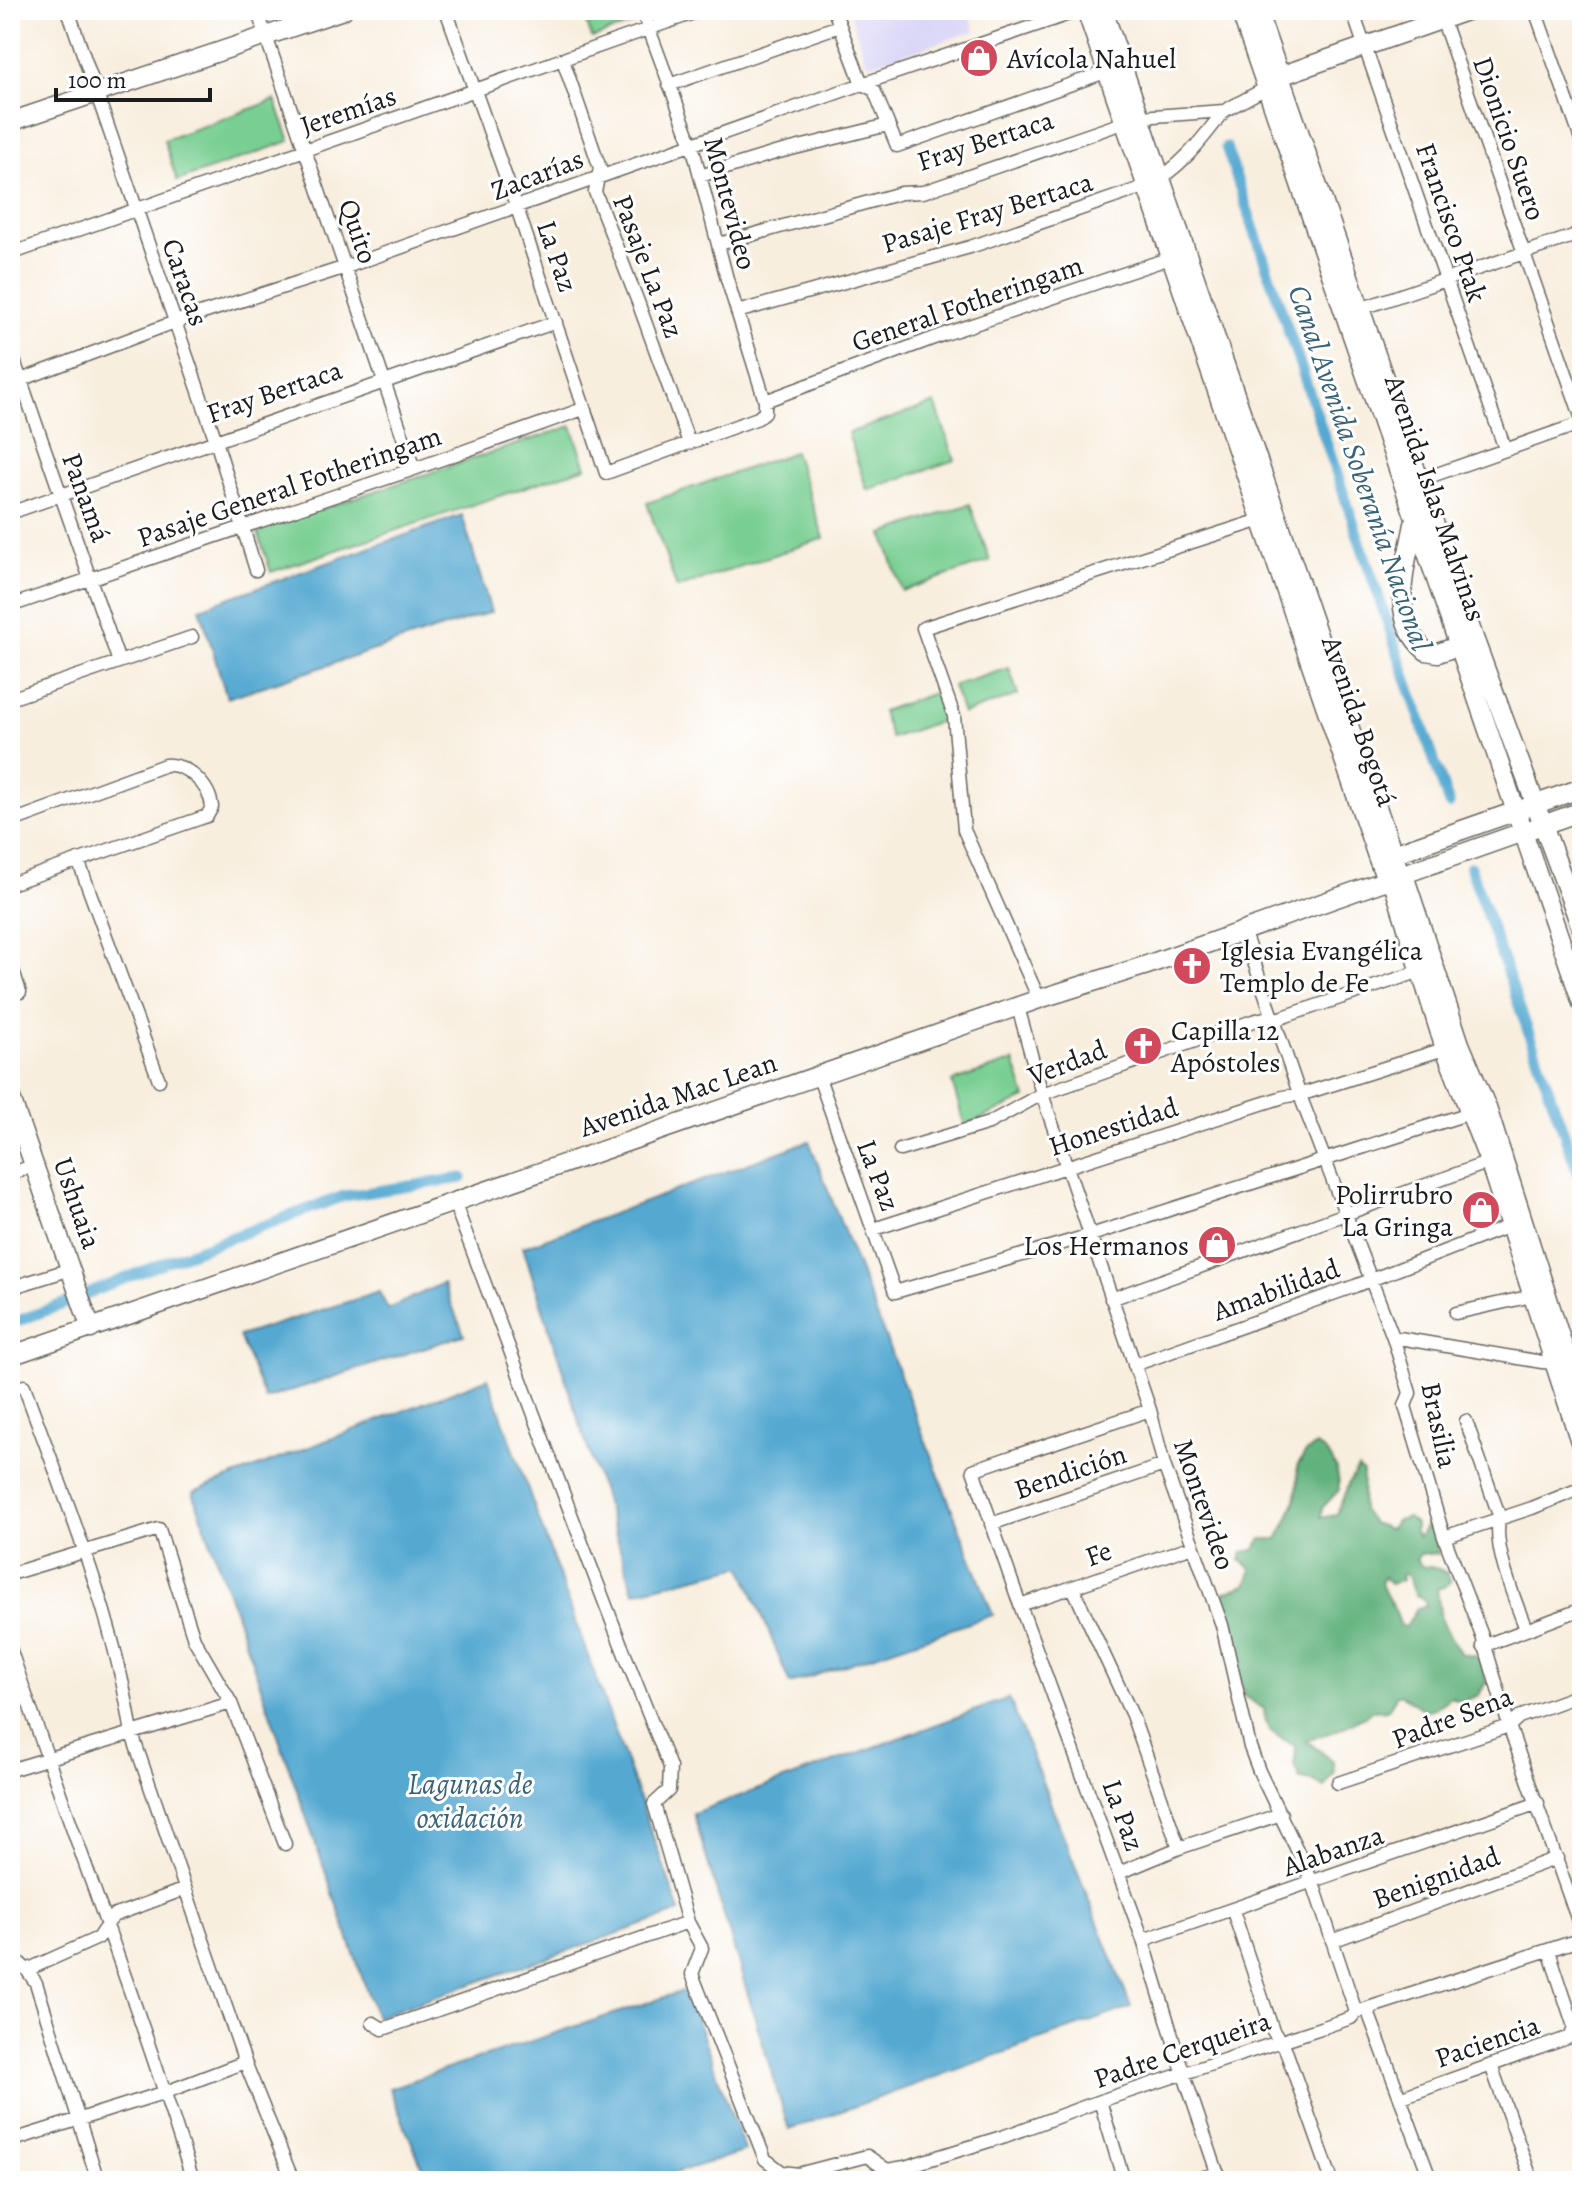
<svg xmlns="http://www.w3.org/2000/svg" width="1592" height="2191" viewBox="0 0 1592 2191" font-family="Alegreya,serif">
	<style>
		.built { fill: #dad6f7 }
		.green { fill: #79cf93; stroke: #4a7658; stroke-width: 2 }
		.forest { fill: #62b27d; stroke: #3f674c; stroke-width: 2; fill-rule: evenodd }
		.water { fill: #55a9d1; stroke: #386276; stroke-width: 2 }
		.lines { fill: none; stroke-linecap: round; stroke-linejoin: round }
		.canal { stroke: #55a9d1; stroke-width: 11 }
		.street-casing { stroke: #696660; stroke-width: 15 }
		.secondary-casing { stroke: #696660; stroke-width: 21 }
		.street { stroke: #fff; stroke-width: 12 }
		.secondary { stroke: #fff; stroke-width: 18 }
		.labels { text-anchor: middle; stroke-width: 6; stroke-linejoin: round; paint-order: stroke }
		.poi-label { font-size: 28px; fill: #1c1c1c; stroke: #fff; text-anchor: start }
		.street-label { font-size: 28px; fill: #1c1c1c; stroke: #fff }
		.water-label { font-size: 30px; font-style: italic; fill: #386276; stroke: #fff }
	</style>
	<rect width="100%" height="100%" fill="#fff"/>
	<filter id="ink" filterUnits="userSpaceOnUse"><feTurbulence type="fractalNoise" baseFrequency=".0125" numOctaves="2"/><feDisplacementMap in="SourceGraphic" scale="16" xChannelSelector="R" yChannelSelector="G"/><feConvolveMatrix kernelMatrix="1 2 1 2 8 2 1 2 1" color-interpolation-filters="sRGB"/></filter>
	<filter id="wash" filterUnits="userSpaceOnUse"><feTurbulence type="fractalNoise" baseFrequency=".006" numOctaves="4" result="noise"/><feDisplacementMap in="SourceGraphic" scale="32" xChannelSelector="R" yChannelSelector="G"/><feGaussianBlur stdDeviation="1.8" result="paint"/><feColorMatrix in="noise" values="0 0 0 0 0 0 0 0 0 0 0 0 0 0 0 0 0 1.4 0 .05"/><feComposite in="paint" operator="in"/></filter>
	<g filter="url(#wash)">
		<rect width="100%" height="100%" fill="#f8eede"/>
		<path class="built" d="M849,10H968L975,31L871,64L866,62Z"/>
		<path class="green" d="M582,10H632L636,23L592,38Z
			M275,100L290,141L177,181L164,140Z
			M935,403L955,460L867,490L848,433Z
			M572,426L586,467L271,572L257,530Z
			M794,452L824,538L677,588L647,503Z
			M970,504L990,561L902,591L883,534Z
			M1009,668L1018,695L963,714L953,686Z
			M937,692L947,719L891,738L882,711Z
			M1014,1061L1026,1098L965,1126L952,1082Z"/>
		<path class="forest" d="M1316,1445C1334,1456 1339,1470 1339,1490L1322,1508L1321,1518L1337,1514L1349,1482L1358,1468L1363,1473L1362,1510L1372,1523L1389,1529L1397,1520L1408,1517L1415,1524V1533L1419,1537L1426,1525L1435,1533L1438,1554H1420L1416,1560L1423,1567L1432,1566L1447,1573L1451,1582L1444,1587L1437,1588L1441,1621L1461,1654L1474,1656L1481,1660L1486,1682L1479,1695L1462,1702L1451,1697L1435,1708L1425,1711L1402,1695H1397L1387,1710L1371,1711C1366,1718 1361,1716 1355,1721C1341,1731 1324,1734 1307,1741L1333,1761L1334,1774L1324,1788L1313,1781L1300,1779L1294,1765L1296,1752L1295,1746C1274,1734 1266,1734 1264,1709L1244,1696L1217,1595L1246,1585L1252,1569L1240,1560L1243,1552L1254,1550L1262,1539H1278C1291,1516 1301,1493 1297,1466L1305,1454ZM1407,1574L1416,1595L1424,1599L1426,1607L1417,1608L1405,1628L1400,1625C1396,1607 1386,1599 1381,1583L1384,1577L1390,1584L1402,1581L1401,1575Z"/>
		<path class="water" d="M462,515L491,612L227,698L200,608Z
			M809,1141L993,1615L790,1684L742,1566L634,1592L523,1247Z
			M443,1283L464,1335L265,1399L239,1336L379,1292L388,1309Z
			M488,1378L680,1912L376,2017L193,1492Z
			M1009,1698L1131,2007L789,2130L693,1813Z
			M686,1990L745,2151L649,2181H428L389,2088Z"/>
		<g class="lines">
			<path class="canal" d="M1226,147L1449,804
				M1470,867L1582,1184
				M85,1295L170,1260L344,1196L462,1178
				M10,1324L71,1301"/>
		</g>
	</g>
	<g filter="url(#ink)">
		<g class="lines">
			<defs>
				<path id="street" d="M68,10L216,441L256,570
					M257,10L414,469
					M446,10L517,208L606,473L758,418L765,412V401L727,279L692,145L642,10
					M834,10L862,84L874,90L897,146L1111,70
					M1352,10L1505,449
					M1439,10L1582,419
					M1535,10L1582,142
					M563,60L600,168L595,192L638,302L689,443
					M669,85L839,26
					M700,176L775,153L888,125
					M719,244L901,193L923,192L1140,117L1224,111L1266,88
					M10,254L702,10
					M1360,309L1582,233
					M737,312L970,247L1147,186C1180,169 1201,141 1224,111
					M10,349L119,662
					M10,384L175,322L346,267L862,84L1081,10
					M765,401L945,334L1176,256
					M1420,480L1582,423
					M10,513L556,322
					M10,606L414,469L583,409
					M10,699L192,637
					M10,822L165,765C187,763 210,786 212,807L207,816L10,884
					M78,860L159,1080
					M1243,930L1299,1093L1393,1337L1410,1393L1405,1406L1444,1537L1482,1636L1509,1726L1582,1932
					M10,961L20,992
					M1039,999L964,830L954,716L923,628L1261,520
					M1018,1007L1042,1094L1150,1410L1164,1465L1222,1625L1250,1747L1259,1771L1313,1883L1356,2012
					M818,1075L895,1292L1091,1235L1476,1111
					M900,1150L989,1123L1042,1094L1253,1021L1272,1016L1277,1019L1427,969
					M10,1174L35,1165
					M454,1202C526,1390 593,1580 670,1767L669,1790L654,1804L688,1922
					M874,1229L1283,1097L1309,1092L1450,1047
					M10,1288L71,1269
					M1111,1299L1495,1160
					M1456,1313L1532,1296
					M1393,1337L1542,1362L1559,1363
					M1134,1365L1355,1286L1517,1223
					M24,1386C65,1499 114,1614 132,1734L245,2062L293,2181
					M1150,1410L973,1470L1020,1605L1143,1940L1184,2075L1220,2181
					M1466,1421L1500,1518C1491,1543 1516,1603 1526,1629
					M991,1524L1164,1465
					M1444,1537L1532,1508L1582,1488
					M10,1574L159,1529L194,1639L231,1703L285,1844
					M1073,1588L1132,1715L1179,1848
					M1020,1605L1193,1546
					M1483,1646L1582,1609
					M10,1648C69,1826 138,2002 193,2181
					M1576,1697L1582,1712
					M10,1770L231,1703
					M1338,1783L1509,1726L1519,1717L1582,1694
					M1119,1873L1179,1848L1281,1814
					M1233,1911L1273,2031L1285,2048L1332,2181
					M1143,1940L1538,1803
					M1332,1941L1557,1858
					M1549,1951L1582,2051
					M10,1954L27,1970L36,1983L98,2181
					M27,1970L98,1938L113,1916L185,1889
					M1367,2009L1431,2181
					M373,2023L383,2029L688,1922L702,1948L692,1974L765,2159L782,2172L798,2174L867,2156L887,2170L905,2167L1005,2136L1100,2101L1351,2018L1356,2012L1582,1939
					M1491,2065L1532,2181
					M1402,2097L1570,2037L1574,2027L1582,2025
					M1100,2101L1124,2181
					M10,2141L166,2092L245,2062
					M1192,2181L1218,2173"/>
				<path id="secondary" d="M1086,10L1378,859L1386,879L1394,886L1445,1049L1490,1164L1582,1448
					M1103,10L1400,874L1405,878L1460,1044L1487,1108L1582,1405
					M1240,10L1582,1003
					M1257,10L1474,638L1582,930
					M1280,76L1469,10
					M10,122L343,10
					M1414,524C1406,567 1387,618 1426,651L1438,653L1466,643
					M1382,858L1582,788
					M10,1096L91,1329
					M10,1356L1039,999L1144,966L1582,811"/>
			</defs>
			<use href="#street" class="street-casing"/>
			<use href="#secondary" class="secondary-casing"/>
			<use href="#street" class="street"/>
			<use href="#secondary" class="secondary"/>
		</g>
	</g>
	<defs>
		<symbol id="shop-disc" viewBox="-11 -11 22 22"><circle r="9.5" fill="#d1495b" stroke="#fff"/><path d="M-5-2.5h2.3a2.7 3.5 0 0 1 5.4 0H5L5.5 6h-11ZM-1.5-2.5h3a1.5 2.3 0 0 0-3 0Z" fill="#fff"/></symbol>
		<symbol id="church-disc" viewBox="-11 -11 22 22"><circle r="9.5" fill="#d1495b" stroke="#fff"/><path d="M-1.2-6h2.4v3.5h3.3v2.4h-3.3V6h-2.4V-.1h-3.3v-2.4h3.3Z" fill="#fff"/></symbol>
	</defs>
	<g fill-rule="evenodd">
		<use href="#shop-disc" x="957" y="36" width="44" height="44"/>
		<use href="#church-disc" x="1170" y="944" width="44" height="44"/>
		<use href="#church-disc" x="1121" y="1024" width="44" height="44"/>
		<use href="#shop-disc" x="1459" y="1188" width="44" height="44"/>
		<use href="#shop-disc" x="1195" y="1223" width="44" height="44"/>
	</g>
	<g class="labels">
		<g class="poi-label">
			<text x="1007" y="68">Avícola Nahuel</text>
			<text x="1220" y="960">Iglesia Evangélica<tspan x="1220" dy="32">Templo de Fe</tspan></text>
			<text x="1171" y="1040">Capilla 12<tspan x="1171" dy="32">Apóstoles</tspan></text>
			<text x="1453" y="1204" text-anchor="end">Polirrubro<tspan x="1453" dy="32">La Gringa</tspan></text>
			<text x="1189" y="1255" text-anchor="end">Los Hermanos</text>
		</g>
		<g class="street-label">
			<text transform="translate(348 110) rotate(-19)" y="10">Jeremías</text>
			<text transform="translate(1510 138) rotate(71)" y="10">Dionicio Suero</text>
			<text transform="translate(985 140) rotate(-18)" y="10">Fray Bertaca</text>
			<text transform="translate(537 174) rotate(-21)" y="10">Zacarías</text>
			<text transform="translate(731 203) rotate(75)" y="10">Montevideo</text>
			<text transform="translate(987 212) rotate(-17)" y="10">Pasaje Fray Bertaca</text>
			<text transform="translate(1452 222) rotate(71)" y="10">Francisco Ptak</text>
			<text transform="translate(359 231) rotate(71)" y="10">Quito</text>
			<text transform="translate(558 256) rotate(71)" y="10">La Paz</text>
			<text transform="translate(649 266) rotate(69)" y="10">Pasaje La Paz</text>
			<text transform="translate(186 282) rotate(71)" y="10">Caracas</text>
			<text transform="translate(967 303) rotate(-19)" y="10">General Fotheringam</text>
			<text transform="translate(274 391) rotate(-19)" y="10">Fray Bertaca</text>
			<text transform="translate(289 486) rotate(-19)" y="10">Pasaje General Fotheringam</text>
			<text transform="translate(87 497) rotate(70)" y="10">Panamá</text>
			<text transform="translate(1436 498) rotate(71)" y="10">Avenida Islas Malvinas</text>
			<text transform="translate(1360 721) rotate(71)" y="10">Avenida Bogotá</text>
			<text transform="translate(1067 1062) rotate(-21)" y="10">Verdad</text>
			<text transform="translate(678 1094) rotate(-19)" y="10">Avenida Mac Lean</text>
			<text transform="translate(1113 1126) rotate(-18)" y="10">Honestidad</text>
			<text transform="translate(879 1175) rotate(69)" y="10">La Paz</text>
			<text transform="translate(78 1203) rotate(71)" y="10">Ushuaia</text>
			<text transform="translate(1276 1289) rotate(-20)" y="10">Amabilidad</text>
			<text transform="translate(1440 1425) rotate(78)" y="10">Brasilia</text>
			<text transform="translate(1070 1471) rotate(-19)" y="10">Bendición</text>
			<text transform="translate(1205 1504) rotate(71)" y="10">Montevideo</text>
			<text transform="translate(1098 1553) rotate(-20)" y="10">Fe</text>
			<text transform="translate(1452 1717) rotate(-21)" y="10">Padre Sena</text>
			<text transform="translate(1124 1815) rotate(70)" y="10">La Paz</text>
			<text transform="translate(1333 1850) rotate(-19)" y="10">Alabanza</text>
			<text transform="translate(1436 1877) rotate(-20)" y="10">Benignidad</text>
			<text transform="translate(1487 2041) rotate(-19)" y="10">Paciencia</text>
			<text transform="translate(1182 2049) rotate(-19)" y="10">Padre Cerqueira</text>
		</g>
		<g class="water-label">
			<text transform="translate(1360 468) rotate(71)" y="10">Canal Avenida Soberanía Nacional</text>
			<text x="470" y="1794">Lagunas de<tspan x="470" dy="34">oxidación</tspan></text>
		</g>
	</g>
	<rect width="1592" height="2191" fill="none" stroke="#fff" stroke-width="40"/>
	<path d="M56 88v12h154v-12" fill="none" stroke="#1c1c1c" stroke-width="4"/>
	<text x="68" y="88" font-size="24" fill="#1c1c1c" stroke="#ffffff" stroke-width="6" paint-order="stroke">100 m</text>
</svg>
